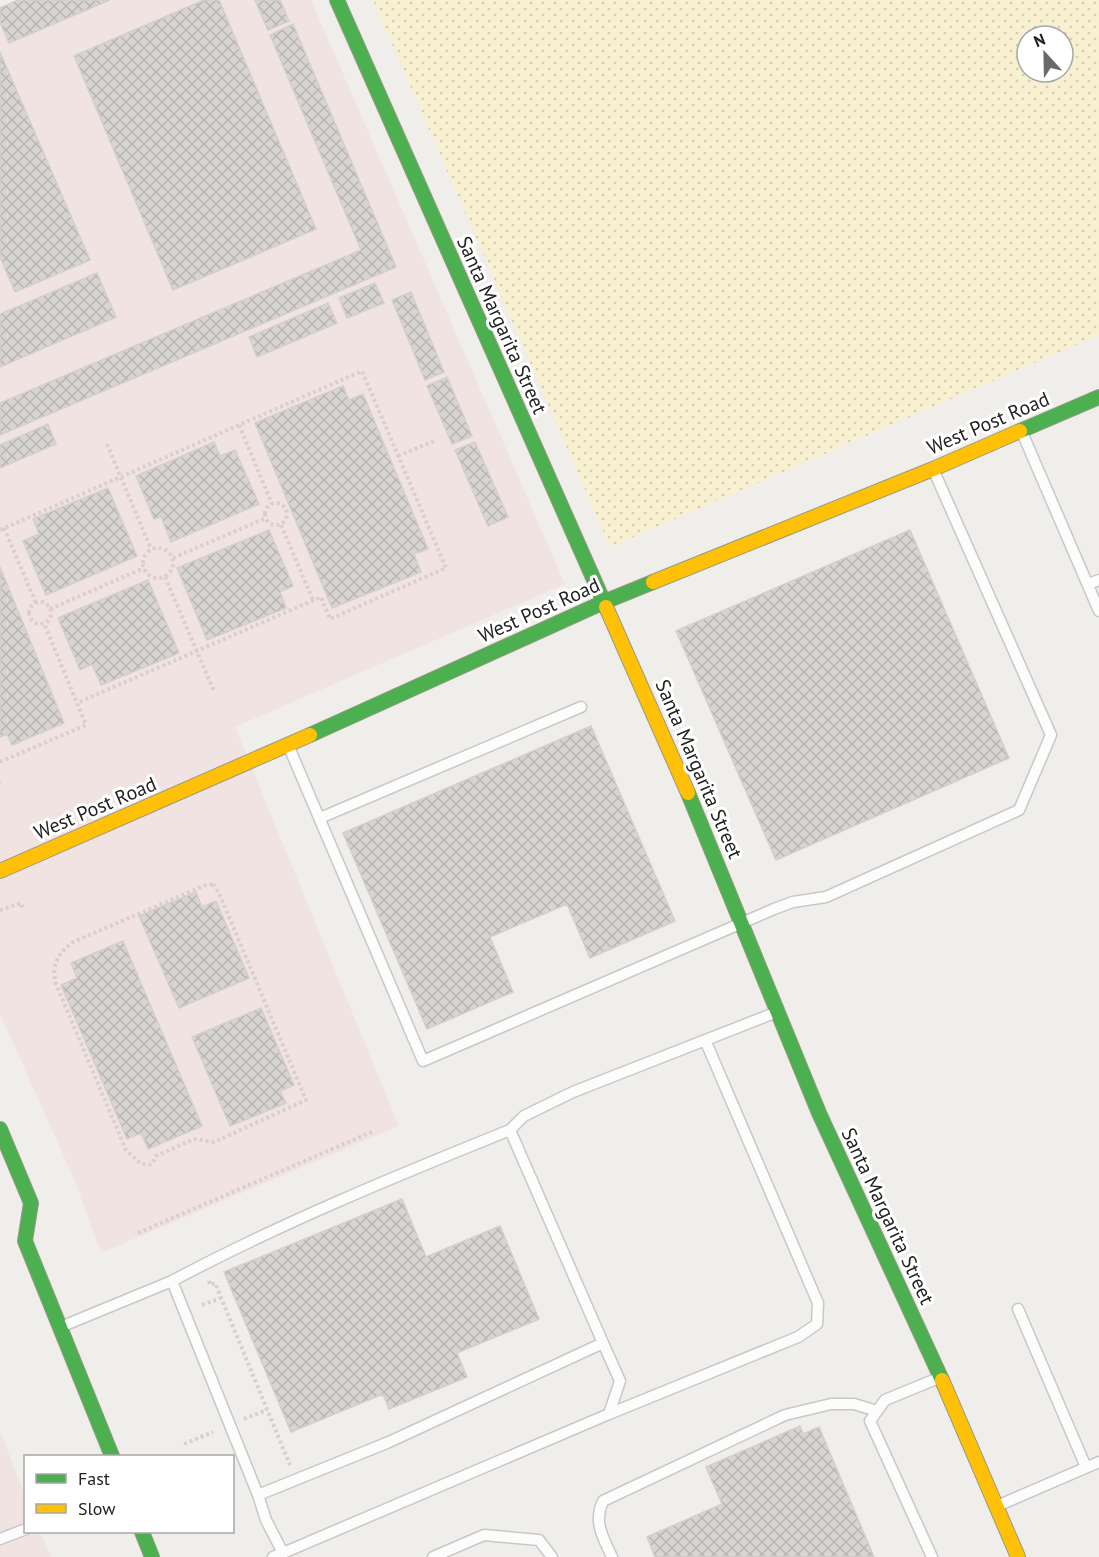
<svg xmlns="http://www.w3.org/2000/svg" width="1099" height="1557" viewBox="0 0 1099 1557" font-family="'PT Sans',sans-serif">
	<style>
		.commercial { fill: #f1e3e1 }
		.sand { fill: url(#sand-dots); fill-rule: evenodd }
		.building { fill: url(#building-cross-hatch); stroke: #d3d0cc; stroke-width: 1.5 }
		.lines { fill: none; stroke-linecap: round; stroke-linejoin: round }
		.lane-casing { stroke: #c9c8c7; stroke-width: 13 }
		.fast-casing { stroke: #999a82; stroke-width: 16 }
		.slow-casing { stroke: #999a82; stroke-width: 16 }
		.path { stroke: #dccecd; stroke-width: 4; stroke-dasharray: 3 3; stroke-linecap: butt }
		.lane { stroke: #fdfcfc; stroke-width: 10 }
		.fast { stroke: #4caf50; stroke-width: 14 }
		.slow { stroke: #ffc107; stroke-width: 14 }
		.labels { text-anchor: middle; stroke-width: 6; stroke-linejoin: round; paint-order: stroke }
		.street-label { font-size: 20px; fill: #222; stroke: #fff }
	</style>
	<defs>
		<pattern id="sand-dots" width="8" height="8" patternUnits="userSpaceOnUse" patternTransform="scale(1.5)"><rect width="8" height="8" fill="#f8f0d0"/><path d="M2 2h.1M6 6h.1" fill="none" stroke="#d4ceb2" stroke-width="1.8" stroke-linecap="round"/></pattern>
		<pattern id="building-cross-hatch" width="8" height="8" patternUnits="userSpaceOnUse" patternTransform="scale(1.5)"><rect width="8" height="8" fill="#d7d4d2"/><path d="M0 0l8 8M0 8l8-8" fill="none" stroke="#b8b6b4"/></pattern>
	</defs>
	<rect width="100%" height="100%" fill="#f0eeeb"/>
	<path class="commercial" d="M28,0H311L565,584L235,727L399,1126L101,1253L74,1179L0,1014V12Z
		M0,1431L25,1495L26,1532H40L51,1557H0Z"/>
	<path class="sand" d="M373,0H1099V335L610,547ZM1027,36H1063V72H1027Z"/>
	<path class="building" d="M18,0H110L9,43L0,22V8Z
		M204,0H219L316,229L173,290L74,56Z
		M255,0H280L289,21L268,30Z
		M293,24L396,267L0,435V403L361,250L270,35Z
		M0,52L90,260L15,292L0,257Z
		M97,273L116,317L0,367V314Z
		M375,283L384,303L347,318L339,298Z
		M411,292L444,372L425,380L392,300Z
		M328,303L337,323L257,357L249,337Z
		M447,377L472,436L452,444L427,386Z
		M343,386L349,400L363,394L428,549L414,554L421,572L332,608L255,423Z
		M48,424L56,444L0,468V445Z
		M214,442L220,456L235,450L259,504L171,542L161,517L154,519L136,476Z
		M475,442L508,517L488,526L455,450Z
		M108,488L137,556L46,595L23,541L39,534L33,519Z
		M269,530L293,586L280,592L286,608L207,640L177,568Z
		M910,530L1009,758L776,860L676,631Z
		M0,567L64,723L12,745L7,734L0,737Z
		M148,580L179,653L101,685L92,664L80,670L58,618Z
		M591,726L675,921L590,958L567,904L490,937L513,992L427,1029L343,833Z
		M196,892L202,907L216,901L249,978L179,1008L139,916Z
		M123,941L202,1126L148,1149L141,1133L127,1139L61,985L77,978L71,963Z
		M261,1008L294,1085L280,1091L286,1103L230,1126L192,1037Z
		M402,1199L426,1257L500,1226L539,1319L457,1353L467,1377L389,1409L383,1394L291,1432L224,1272Z
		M800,1426L803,1434L819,1427L874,1557H655L647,1537L722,1504L706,1467Z"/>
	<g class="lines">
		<defs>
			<path id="lane" d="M1021,430L1099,611
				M1088,584L1099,580
				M288,745L423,1061L774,909L793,902L826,897L1019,810L1051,735L933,469
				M320,818L581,707
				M510,1130L524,1116L573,1092L777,1012
				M1018,1309L1086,1467
				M63,1326L172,1281L258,1495L389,1442L603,1343L510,1130C396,1176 281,1223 172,1281
				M609,1414L798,1337L817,1324L818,1303L705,1040
				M258,1495L266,1520L283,1553L273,1557
				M997,1506L1099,1462
				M0,1539L26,1529
				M283,1553L609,1414L620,1381L603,1343
				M433,1557L484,1535L539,1540L552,1557
				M612,1557C603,1537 593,1522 603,1501L785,1415L831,1404H854L877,1411
				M932,1557L870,1421L885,1400L941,1377"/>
			<path id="fast" d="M337,0L606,607
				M1020,431L1099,397
				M310,735L604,602L653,582
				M688,793L819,1113L942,1380
				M0,1129L31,1203L25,1241L112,1456
				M142,1532L152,1557"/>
			<path id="slow" d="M653,582L933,469L1020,431
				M606,607L688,793
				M0,871L310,735
				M942,1380L1018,1557"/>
		</defs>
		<use href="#lane" class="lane-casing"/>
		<use href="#fast" class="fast-casing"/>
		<use href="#slow" class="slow-casing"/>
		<path class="path" d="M239,425L272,504
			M107,444L151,549
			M398,456L434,441
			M265 514a11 11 0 1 1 22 0a11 11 0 1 1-22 0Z
			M281,525L313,600
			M4,528L36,603
			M0,530L362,371L446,568L330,619L321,597L77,703
			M143 563a15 15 0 1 1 30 0a15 15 0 1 1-30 0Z
			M173,558L266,518
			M165,577L214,691
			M29 613a11 11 0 1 1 22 0a11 11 0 1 1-22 0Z
			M50,609L144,568
			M0,762L86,725L44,623
			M0,782V783
			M213,884L219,893L306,1100L214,1142L194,1139L156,1156L152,1164L148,1165L140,1163L126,1150L56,984C51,965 58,953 73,942L206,885Z
			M0,910L21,903L23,908
			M138,1233L374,1131
			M209,1281L210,1285L215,1283L290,1465
			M202,1305L221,1298
			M244,1419L267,1410
			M184,1444L213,1432"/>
		<use href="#lane" class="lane"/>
		<use href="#fast" class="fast"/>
		<use href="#slow" class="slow"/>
	</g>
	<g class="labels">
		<g class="street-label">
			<text transform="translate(502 325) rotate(66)" y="7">Santa Margarita Street</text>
			<text transform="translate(988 423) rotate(-23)" y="7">West Post Road</text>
			<text transform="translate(539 610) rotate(-24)" y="7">West Post Road</text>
			<text transform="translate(699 769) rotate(67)" y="7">Santa Margarita Street</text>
			<text transform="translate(95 808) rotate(-23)" y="7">West Post Road</text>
			<text transform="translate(888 1216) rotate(65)" y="7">Santa Margarita Street</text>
		</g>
	</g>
	<rect x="24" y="1455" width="210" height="78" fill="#ffffff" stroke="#a7a7a7" stroke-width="1.5"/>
	<rect x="36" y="1474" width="30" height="9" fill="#4caf50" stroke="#a7a7a7" stroke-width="1.5"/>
	<text x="78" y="1485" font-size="18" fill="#222222">Fast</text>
	<rect x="36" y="1504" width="30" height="9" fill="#ffc107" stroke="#a7a7a7" stroke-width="1.5"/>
	<text x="78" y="1515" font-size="18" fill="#222222">Slow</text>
	<g transform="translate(1045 54) rotate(338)"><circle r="28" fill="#ffffff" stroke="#a7a7a7" stroke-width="1.5"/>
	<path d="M0-4.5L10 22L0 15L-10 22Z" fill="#6a6968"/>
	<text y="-9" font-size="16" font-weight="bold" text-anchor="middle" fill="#222222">N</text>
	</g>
</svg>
